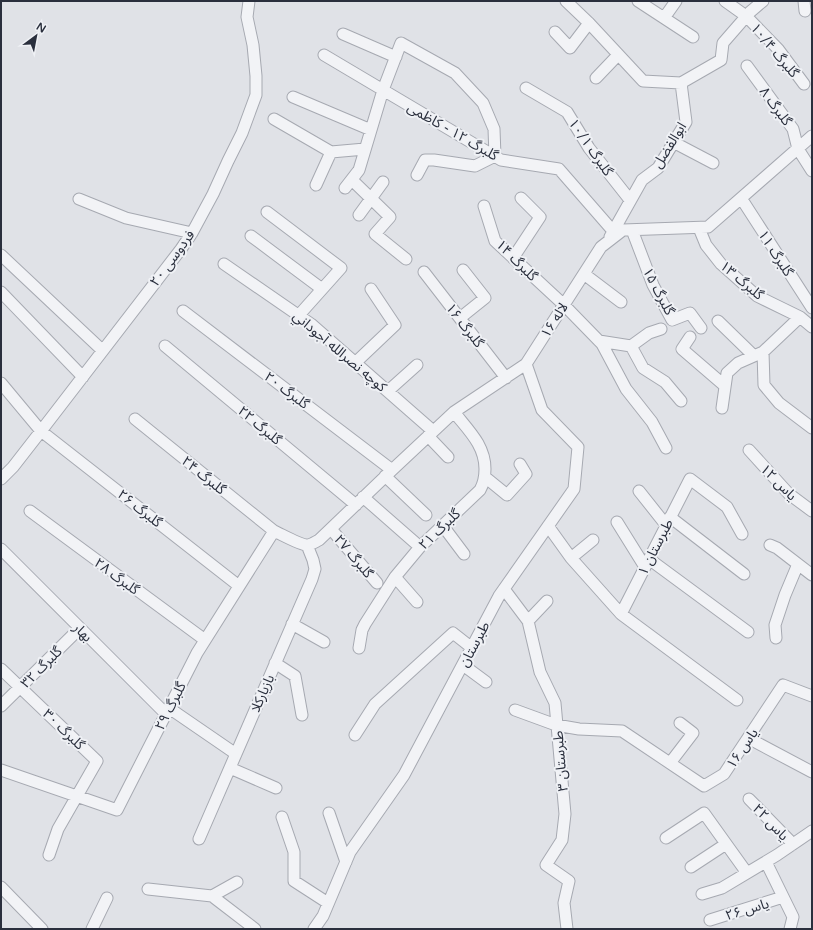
<svg xmlns="http://www.w3.org/2000/svg" width="813" height="930" viewBox="0 0 813 930" font-family="'Varela Round','Noto Sans Arabic',sans-serif">
	<style>
		.lines { fill: none; stroke-linecap: round; stroke-linejoin: round }
		.street-casing { stroke: #a6a9b1; stroke-width: 13 }
		.street { stroke: #f2f3f6; stroke-width: 11 }
		.labels { text-anchor: middle; stroke-width: 4; stroke-linejoin: round; paint-order: stroke }
		.street-label { font-size: 14px; fill: #2a2f3d; stroke: #eff1f5 }
	</style>
	<rect width="100%" height="100%" fill="#e0e2e7"/>
	<g class="lines">
		<defs>
			<path id="street" d="M566,1L589,23
				M638,1L693,37
				M725,1L746,16L778,49L804,84
				M804,1L805,11
				M664,18L676,1
				M555,32L570,48L589,23L643,81L681,83
				M343,34L396,57
				M324,55L501,160L559,169L613,231
				M747,66L793,129L798,149L812,171
				M596,78L618,55
				M526,88L567,112L589,148L630,200
				M293,97L371,130
				M274,119L331,152L365,149
				M673,142L713,163
				M352,180L390,217L375,234L406,259
				M316,185L331,152
				M345,188L359,170L383,90L401,43L455,73L483,103L494,129L495,156L475,166L434,160H425L417,175
				M741,198L812,308
				M79,199L126,218L192,233
				M484,206L495,241L564,305L602,344L626,389L652,422L666,448
				M267,212L341,268L299,315
				M359,215L383,182
				M699,228L706,245L721,264L757,296L800,317L812,327
				M632,230L653,285L672,320L690,313L701,328
				M251,236L322,289
				M610,237L642,180L658,168L686,122L681,83L721,60L723,43L750,12L763,1
				M1,255L102,350
				M513,258L540,217L521,198
				M224,264L311,324L433,431
				M424,272L506,378
				M584,274L621,302
				M1,292L83,377
				M183,311L392,470
				M800,317L763,352L764,385L779,403L812,428
				M460,318L485,298L463,270
				M718,321L754,356
				M690,337L682,349L725,386
				M599,341L631,346L649,333L661,329
				M165,346L356,505
				M631,346L643,368L665,382L681,401
				M355,363L395,325L371,289
				M1,383L41,431L239,586
				M388,391L417,365
				M722,408L727,373L738,363L763,352
				M135,419L274,531
				M428,436L448,457
				M749,450L789,494L812,511
				M385,476L426,515
				M485,477L507,495L526,474L520,464
				M1,479L13,467L41,431L181,249L192,233L213,194L228,161L242,133L256,95V76L253,45L247,17L249,1
				M639,491L666,525
				M363,497L420,547
				M30,511L205,640
				M670,517L744,574
				M617,522L645,567
				M443,526L464,554
				M548,526L571,558L621,614
				M331,529L377,583
				M770,545L777,548L812,575
				M1,549L166,714
				M571,558L593,540
				M649,559L748,632
				M395,577L417,602
				M504,589L528,621L540,672L555,703L565,814L562,840L546,865L569,881L564,903L567,929
				M528,621L547,601
				M292,624L324,642
				M776,638L775,625L785,595L798,564
				M359,648L362,630L365,624L395,577L420,547L480,490C484,483 485,477 485,469C485,445 468,430 454,412
				M275,663L295,676L302,715
				M463,665L486,682
				M1,669L97,761L58,829L49,855
				M737,700L621,614L690,479L727,507L742,534
				M1,706L80,628
				M169,708L236,754
				M515,710L556,725L579,729L622,731L704,786L724,774L783,685L812,696
				M355,735L375,704L453,633L472,648
				M748,738L812,772
				M670,763L693,733L680,723
				M230,768L276,788
				M1,770L117,810L197,653L274,531C281,534 300,545 307,545C311,545 315,542 319,540L392,470L454,412L526,364L601,247L623,230L708,227L812,136
				M749,799L793,844
				M329,813L346,862
				M282,817L294,852V881L328,903
				M666,838L704,813L747,873
				M199,839L312,579L315,569L313,560L307,545
				M766,862L793,917L790,929
				M691,867L726,844
				M1,887L42,929
				M148,889L212,896L255,929
				M702,894L722,888L777,855L812,831
				M212,896L237,882
				M710,920L783,897
				M92,929L107,898
				M314,929L323,916L350,852L404,775L499,596L574,489L578,447L542,410L526,364"/>
		</defs>
		<use href="#street" class="street-casing"/>
		<use href="#street" class="street"/>
	</g>
	<g class="labels">
		<g class="street-label">
			<text transform="translate(775 50) rotate(50)" y="5">گلبرگ ۱۰/۴</text>
			<text transform="translate(776 106) rotate(54)" y="5">گلبرگ ۸</text>
			<text transform="translate(453 131) rotate(30)" y="5">گلبرگ ۱۲ - کاظمی</text>
			<text transform="translate(669 145) rotate(-58)" y="5">ابوالفضل</text>
			<text transform="translate(591 147) rotate(55)" y="5">گلبرگ ۱۰/۱</text>
			<text transform="translate(776 253) rotate(57)" y="5">گلبرگ ۱۱</text>
			<text transform="translate(172 258) rotate(-54)" y="5">فردوسی ۲۰</text>
			<text transform="translate(517 260) rotate(45)" y="5">گلبرگ ۱۴</text>
			<text transform="translate(742 280) rotate(40)" y="5">گلبرگ ۱۳</text>
			<text transform="translate(659 291) rotate(62)" y="5">گلبرگ ۱۵</text>
			<text transform="translate(554 320) rotate(-58)" y="5">لاله ۱۶</text>
			<text transform="translate(465 325) rotate(52)" y="5">گلبرگ ۱۶</text>
			<text transform="translate(340 351) rotate(40)" y="5">كوچه نصرالله آجوداني</text>
			<text transform="translate(287 390) rotate(37)" y="5">گلبرگ ۲۰</text>
			<text transform="translate(260 425) rotate(40)" y="5">گلبرگ ۲۲</text>
			<text transform="translate(204 475) rotate(39)" y="5">گلبرگ ۲۴</text>
			<text transform="translate(779 482) rotate(45)" y="5">یاس ۱۲</text>
			<text transform="translate(140 508) rotate(38)" y="5">گلبرگ ۲۶</text>
			<text transform="translate(439 529) rotate(-44)" y="5">گلبرگ ۲۱</text>
			<text transform="translate(655 547) rotate(-63)" y="5">طبرستان ۱</text>
			<text transform="translate(354 556) rotate(50)" y="5">گلبرگ ۲۷</text>
			<text transform="translate(117 576) rotate(36)" y="5">گلبرگ ۲۸</text>
			<text transform="translate(83 632) rotate(45)" y="5">بهار</text>
			<text transform="translate(474 644) rotate(-62)" y="5">طبرستان</text>
			<text transform="translate(41 667) rotate(-45)" y="5">گلبرگ ۳۲</text>
			<text transform="translate(262 693) rotate(-66)" y="5">بازیارکلا</text>
			<text transform="translate(170 706) rotate(-63)" y="5">گلبرگ ۲۹</text>
			<text transform="translate(64 729) rotate(44)" y="5">گلبرگ ۳۰</text>
			<text transform="translate(742 748) rotate(-56)" y="5">یاس ۱۶</text>
			<text transform="translate(560 761) rotate(-95)" y="5">طبرستان ۳</text>
			<text transform="translate(771 822) rotate(46)" y="5">یاس ۲۲</text>
			<text transform="translate(747 909) rotate(-17)" y="5">یاس ۲۶</text>
		</g>
	</g>
	<rect width="813" height="930" fill="none" stroke="#2a2f3d" stroke-width="4"/>
	<g transform="translate(36 36) rotate(32)" stroke="#eff1f5" stroke-width="3" paint-order="stroke">
	<path d="M0-3L7 15L0 10L-7 15Z" fill="#2a2f3d"/>
	<text y="-6" font-size="11" font-weight="bold" text-anchor="middle" fill="#2a2f3d">N</text>
	</g>
</svg>
